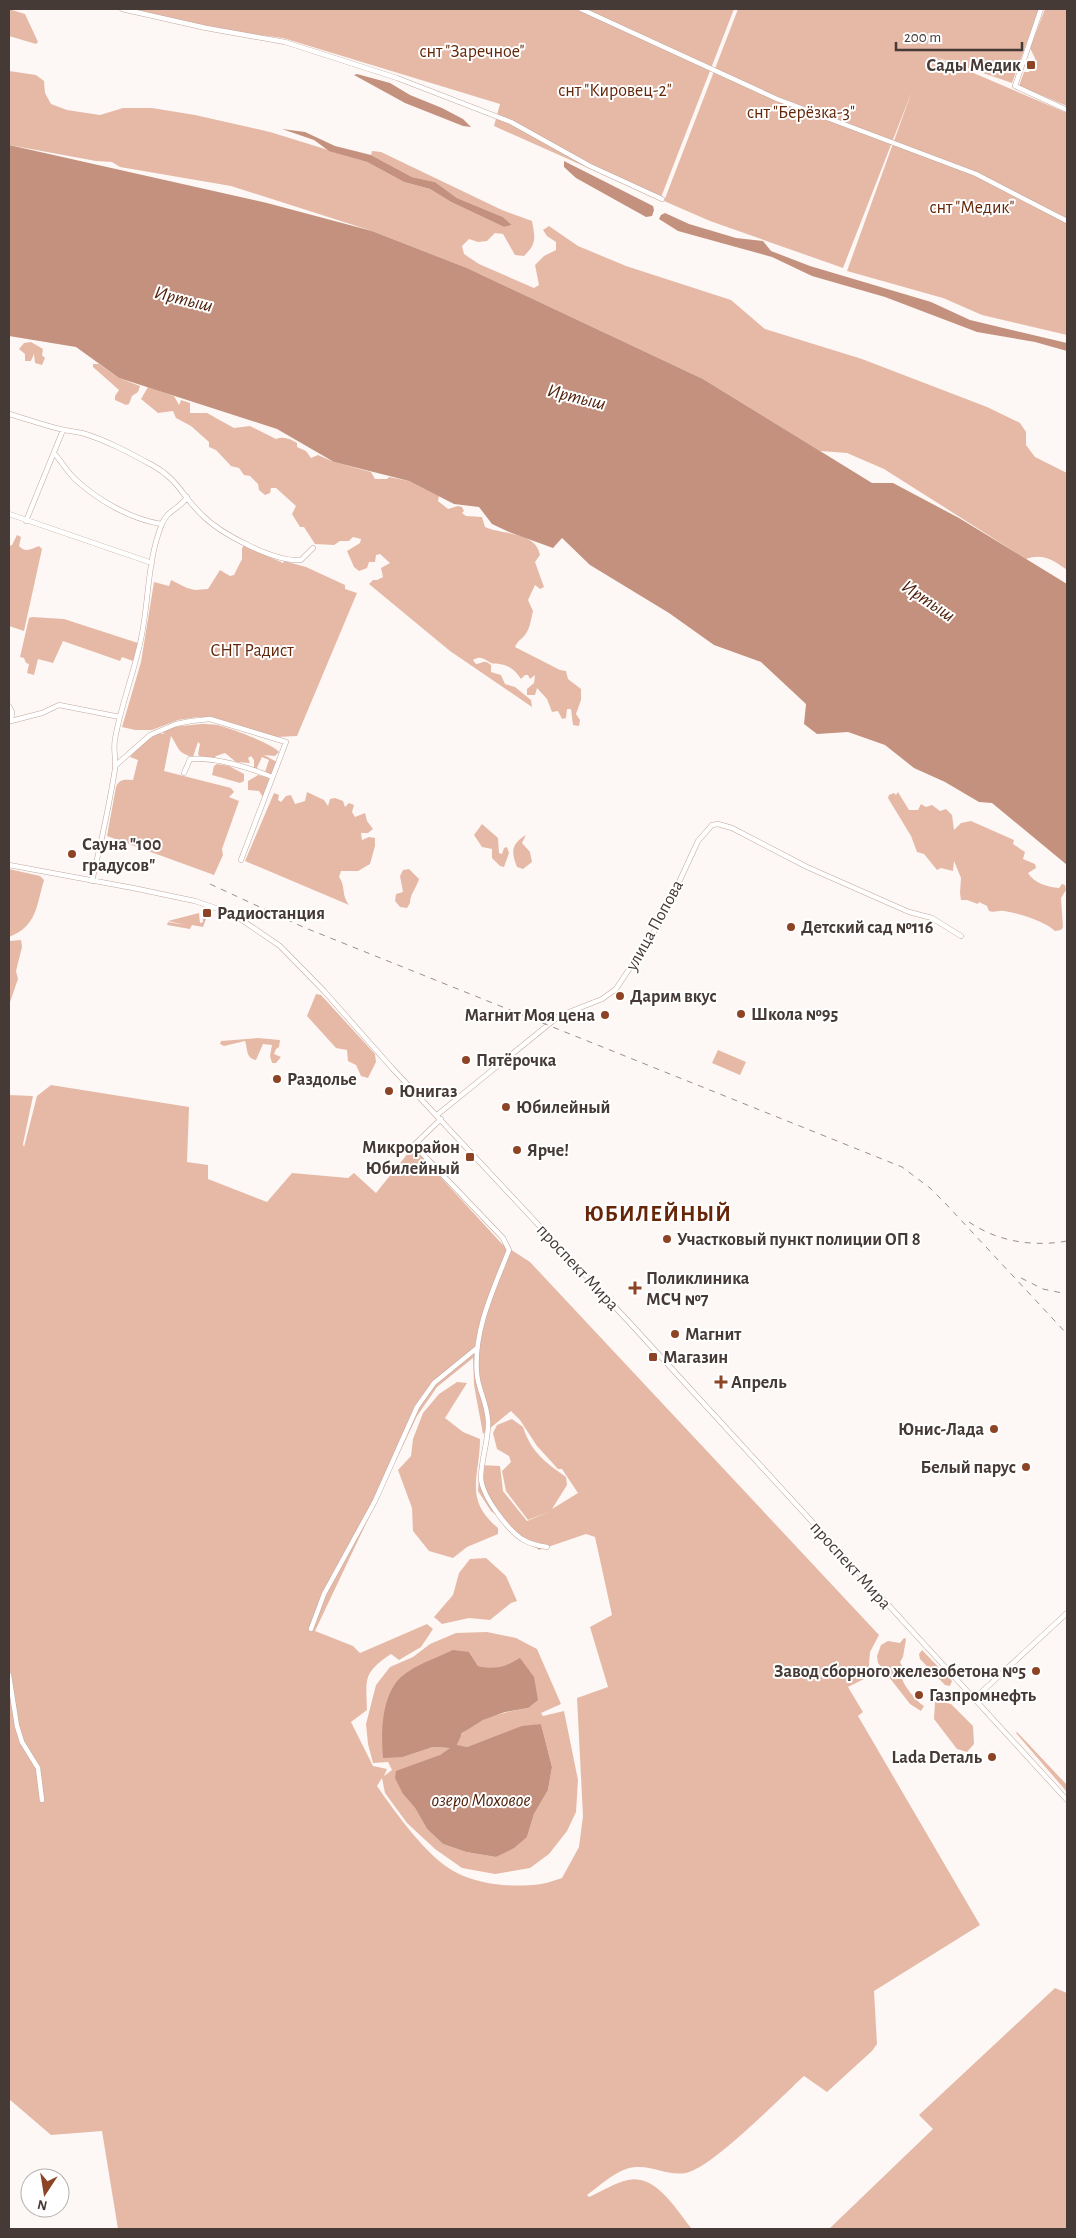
<svg xmlns="http://www.w3.org/2000/svg" width="1076" height="2238" viewBox="0 0 1076 2238" font-family="'Alegreya Sans',sans-serif">
	<style>
		.green { fill: #e6b9a7; fill-rule: evenodd }
		.water { fill: #c4917e }
		.lines { fill: none; stroke-linecap: round; stroke-linejoin: round }
		.minor-casing { stroke: #c1a89e; stroke-width: 5.5 }
		.minor { stroke: #fff; stroke-width: 4.5 }
		.rail { stroke: #98908c; stroke-width: 1; stroke-dasharray: 6 6; stroke-linecap: butt }
		.poi-dot { fill: #8d4425; stroke: #fff; stroke-width: 2 }
		.labels { text-anchor: middle; stroke-width: 4; stroke-linejoin: round; paint-order: stroke }
		.park-label { font-size: 18px; fill: #642608; stroke: #fff }
		.poi-label { font-size: 18px; font-weight: bold; fill: #453a36; stroke: #fff; text-anchor: start }
		.street-label { font-size: 18px; fill: #453a36; stroke: #fff }
		.water-label { font-size: 19px; font-style: italic; fill: #4e1f09; stroke: #fff }
		.district-label { font-size: 22px; font-weight: bold; letter-spacing: 1px; fill: #662607; stroke: #fff }
	</style>
	<rect width="100%" height="100%" fill="#fdf8f5"/>
	<path class="green" d="M9,9L25,14L38,42L36,44L9,36Z
		M127,9H734L660,200L494,126L500,104L283,38L236,32Z
		M738,9H1039L1012,83L936,57L1067,113V335L982,315L943,298L847,271L912,91L843,268L710,221L664,201Z
		M1045,9H1067V106L1019,86L1024,72H1029L1035,58L1030,48Z
		M9,71L36,75L44,81L45,93L51,104L67,110L100,115L123,108H152L195,115L270,132L367,162L404,182L430,189L451,202L504,227L512,225L503,217L457,198L435,182L412,177L371,155L372,151L381,152L502,210L532,221C535,238 537,244 524,256L515,255L503,234L495,233L487,241L478,242L469,239L462,246L464,254L479,264L534,288L539,285L535,265L544,256L556,250V242L547,236L543,230L549,226L578,246L626,266L731,300L765,329L862,359L987,407L1020,423L1026,432V445L1035,457L1067,473V570C1053,560 1043,553 1026,559L884,469L847,453L820,451L703,379L467,268L372,231L231,186L120,167L112,162L96,161L9,145Z
		M31,342L43,349L42,355L45,358L42,365L35,363L34,354L31,361H25V354L19,349L24,343Z
		M93,364H99L119,378L140,386L138,392L132,396L129,404L126,405L115,400V396L119,390L93,367Z
		M148,387L174,396L179,405L181,400L190,403V413H207L234,428L250,426L276,439C283,436 291,439 297,443V447L306,451L311,458L318,455L334,462L371,472L375,479H387L389,477L409,481L439,496L438,501L448,509L458,506L462,507L464,511L462,513L466,516L482,517L485,527C502,535 536,531 540,555L535,562L544,587L540,589L535,585L528,600L533,611C531,619 530,629 525,635C521,640 518,640 515,647L560,670L566,671L568,679L581,689V700L576,714L580,720L579,726L573,725L571,709H567L566,718L562,719L558,711L552,712L547,699L537,688L535,695H527V689L534,683L535,675L530,679L528,675H525L521,679C516,671 509,665 499,664C495,663 494,664 491,663C485,659 480,655 473,660L476,664C483,663 484,659 491,665V672L501,675L505,684L515,687L531,700L532,707L450,651L369,584L373,580H377L383,577L381,568L390,563L380,554L376,555L375,562H369L367,568L359,571L354,567L347,551L360,543L361,539L353,537L349,541H340L334,545L315,544L304,527H300L292,514L296,506L276,488H271L270,493L265,495L259,490L258,484L250,476L244,475L239,468L231,466L216,450L209,447V442L191,426L176,418L173,411L158,413L141,399Z
		M17,535L21,537L19,546C25,553 32,549 39,546L42,549L24,631L9,626V546L12,545Z
		M244,545L283,563L284,561L306,567L345,585V589L357,593L297,736L277,737L224,721L198,717L178,720L152,730H135L122,727L141,662L154,582L169,586L171,580L187,588L195,590L208,589L220,570L230,576L234,575L242,559V548Z
		M32,617L64,619L138,643L133,661L122,657L120,661L63,641L53,663L38,659L34,675L27,673L29,664L26,663L24,658L20,657L29,618Z
		M201,724C206,724 212,724 217,725C228,727 273,744 279,752L275,756L264,755L277,762L272,775L265,772L269,760L262,757L256,770L254,768V760L251,756L248,758L250,763L236,762L225,753L216,756L213,760L200,757L198,754L200,744L198,742L193,757C177,753 179,748 171,736L164,771L231,788L234,792L229,797L239,801L222,849L223,855L214,875L107,836L116,787C120,778 125,780 133,780L138,760L130,757C137,747 148,740 158,733L164,734L163,732L172,727Z
		M217,764L229,766L244,774V781L240,783L212,775L214,766Z
		M258,775L270,778L263,797L259,791L248,790V781Z
		M307,792L324,800L328,806L330,799L335,798L343,801L345,807L349,803L354,805L352,812L355,817L365,813L367,821L373,829L368,833H361L362,840L369,837L375,838V846L370,864L358,871H341L339,877C346,887 341,894 349,905L245,861L274,793L279,795L278,800L281,802L286,796L291,795L295,804L305,801Z
		M898,792L909,810H918L921,804L926,807L932,805L940,811L946,809L952,815L954,830L961,823L971,821L1014,840L1013,844L1025,852L1023,859L1035,864L1036,868L1028,873C1034,883 1048,887 1059,888L1062,884L1065,885L1066,890L1061,898L1063,927L1061,930L1055,931C1046,922 1018,913 1004,911C999,910 994,913 989,911L987,906L979,902L978,904L967,900H961L960,893L961,878L954,861L953,871L941,868L937,870L924,854L917,852L911,836L888,798L889,795L894,793L896,795Z
		M482,824L498,838L499,853L502,854L504,848L507,847L509,853L504,867L500,866L492,858V849L482,847L474,835Z
		M526,835L522,843L530,852L532,862L523,869L517,867C511,852 511,844 526,835Z
		M9,869L40,876L44,880C36,907 37,926 9,937Z
		M409,869L419,879C417,887 410,894 410,903L407,908L400,907L395,901L396,894L403,892L400,876L403,870Z
		M199,913L200,923L203,922L202,913L208,914L203,927L192,925L190,929L167,925L168,922L185,925L168,921Z
		M21,940L22,947L16,971L18,979L9,1005V941Z
		M316,994L321,995L375,1054L376,1062L368,1078L361,1076L356,1065L348,1061L347,1050L336,1048L307,1016Z
		M258,1038L280,1040L279,1047L276,1049L274,1054L281,1057L276,1063H272L270,1056L272,1045L263,1044L256,1060C245,1058 248,1048 245,1041L224,1046L220,1044L221,1041Z
		M718,1050L746,1062L740,1075L712,1063Z
		M51,1085L189,1107L187,1162L208,1165V1179L267,1202L292,1173L348,1178L354,1173L376,1193L413,1147L502,1244L530,1262L879,1635L870,1652L868,1677L848,1687L863,1712L858,1716L980,1925L874,1991L877,2044L872,2051L827,2092L804,2076C781,2097 712,2168 686,2173C668,2176 653,2166 637,2167C619,2167 601,2185 587,2195L589,2197C602,2191 615,2183 628,2180C656,2173 677,2211 692,2229H118L102,2131L51,2135L9,2099V1095L33,1096L23,1144L24,1147L37,1096ZM473,1358L474,1385L483,1434L511,1411L520,1420L537,1446L558,1469H562L578,1493L552,1509L567,1485L566,1477C545,1462 531,1452 523,1427L512,1419L497,1425L493,1433L497,1449L509,1456L511,1462L502,1471L506,1491L528,1520L551,1511L527,1521L503,1491L500,1466L480,1465L478,1491L491,1511L539,1550L586,1534L595,1537L612,1615L590,1627L608,1687L577,1698L583,1816L579,1847L562,1878C553,1881 542,1885 532,1885C509,1887 478,1884 457,1873C427,1858 396,1813 377,1786L382,1778L385,1793L407,1823L435,1849L462,1868L495,1874L530,1868L549,1854L567,1831L576,1812L578,1780L564,1711L543,1716L541,1713L561,1704L537,1649L516,1638L487,1632L456,1633L430,1644L413,1657L390,1667L376,1685L366,1724L368,1744L373,1763L388,1762L392,1770L384,1776L387,1769L373,1766L351,1722L367,1710C366,1678 363,1673 391,1654L399,1660L421,1647L433,1629L427,1624L360,1653L353,1646L315,1631L417,1416L437,1387ZM469,1652L478,1666L492,1669L506,1666L528,1708C510,1711 473,1719 462,1734C459,1737 458,1742 457,1746L467,1747L510,1731L541,1724L552,1767L548,1790L534,1814L527,1837L496,1857L466,1852L443,1844L427,1829L415,1808L403,1794L440,1755L451,1748L433,1747L403,1757Z
		M457,1382L467,1383L445,1418L463,1432L480,1439C480,1477 463,1498 498,1528V1534L467,1547L453,1558L429,1551L413,1531L412,1508L398,1470L411,1456L413,1439L423,1413L439,1394Z
		M486,1558L506,1576L517,1601L511,1603L490,1620L469,1618L442,1624L434,1617L453,1595L459,1573L470,1559Z
		M904,1638L906,1639L903,1657L900,1662L906,1674L902,1677C902,1684 917,1702 924,1706L921,1711L910,1704L878,1663L877,1656L881,1645L888,1641L900,1643Z
		M922,1650L952,1681L950,1686L945,1685L920,1659L919,1654Z
		M937,1701L951,1704L973,1726L974,1744L967,1752L957,1749L934,1719L935,1702Z
		M1017,1732L1067,1785V1792L1016,1733Z
		M1055,1988L1067,1993V2229H829L933,2129L919,2115Z"/>
	<path class="water" d="M357,74L390,83L410,95L442,108L463,119L471,127L463,126L405,103L354,75Z
		M282,129L305,132L335,146L371,155L412,177L435,182L457,198L503,217L512,225L504,227L451,202L430,189L404,182L367,162L329,151L314,140Z
		M9,145L267,203L372,231L467,268L703,379L872,483H893L959,518L1067,584V865L992,803L979,802L945,782L914,768L885,745L848,732L817,734L804,724L806,704L761,662L714,645L669,613L590,565L562,538L553,548L509,532L492,524L479,507L454,504L409,481L334,462L277,429L119,378L76,347L9,336Z
		M564,161L653,206L654,210L652,216L646,217L576,178L564,167Z
		M665,213L689,224L736,238L763,241L771,251L810,266L931,302L970,320L1067,343V351L1035,342L977,332L885,297L812,276L772,257L678,231L659,219L661,215Z
		M453,1650L469,1652L478,1666C495,1670 505,1667 520,1658L534,1677L538,1700L528,1708L505,1712L483,1720L462,1733L457,1745L467,1747L522,1726L541,1724L552,1767L548,1790L534,1814L527,1837L514,1848L496,1857L466,1852L443,1844L427,1829L415,1808L403,1794L395,1778L396,1771L440,1755L450,1748L433,1747L403,1757L383,1758C381,1733 381,1696 401,1677C415,1665 436,1658 453,1650Z"/>
	<g class="lines">
		<defs>
			<path id="minor" d="M122,9L206,28L285,42L397,78L511,122L590,166L662,199
				M581,9L777,99L976,174L1067,221
				M1041,9L1015,86L1067,110
				M9,414C27,419 45,426 64,430C70,431 76,432 82,433C106,440 130,453 152,465C178,479 182,496 202,515C221,534 274,562 301,560L313,548
				M54,453C62,462 67,472 76,480C99,501 131,519 161,524
				M9,514L152,563
				M26,521L63,430
				M9,706L12,712L11,721L42,713L59,705L120,717
				M115,766L150,735L176,724L191,721L210,719L286,742L241,860
				M184,773L190,759C215,757 248,767 272,777
				M9,865L133,888L195,901L233,914L280,946L324,991L392,1068L629,1322L1067,1800
				M92,881C101,843 109,807 115,769C116,759 113,749 115,739C121,705 134,673 141,639C149,602 147,560 162,524C167,510 180,509 187,497
				M437,1115L559,1016L602,999L616,989L661,921L698,841L712,825L718,824L732,828L807,867L909,912L932,918L961,936
				M441,1119L415,1144L416,1147L503,1238L509,1250C494,1288 473,1331 477,1374C478,1389 487,1402 488,1421C489,1440 481,1459 481,1478C482,1496 507,1529 522,1539C530,1544 539,1546 547,1547
				M311,1629L324,1594L375,1501L417,1407L434,1383L477,1348
				M9,1675L17,1726L22,1742L38,1768L42,1800
				M974,1699L1067,1613"/>
		</defs>
		<use href="#minor" class="minor-casing"/>
		<use href="#minor" class="minor"/>
		<path class="rail" d="M210,884L303,927L902,1167L930,1188L946,1204L1067,1334
			M969,1222C998,1242 1034,1247 1067,1241
			M1021,1278L1043,1289L1067,1294"/>
	</g>
	<g class="poi-dot">
		<rect x="1026" y="60" width="10" height="10" rx="2.5"/>
		<circle cx="72" cy="854" r="5"/>
		<rect x="202" y="908" width="10" height="10" rx="2.5"/>
		<circle cx="791" cy="927" r="5"/>
		<circle cx="620" cy="996" r="5"/>
		<circle cx="741" cy="1014" r="5"/>
		<circle cx="605" cy="1015" r="5"/>
		<circle cx="466" cy="1060" r="5"/>
		<circle cx="277" cy="1079" r="5"/>
		<circle cx="389" cy="1091" r="5"/>
		<circle cx="506" cy="1107" r="5"/>
		<circle cx="517" cy="1150" r="5"/>
		<rect x="465" y="1152" width="10" height="10" rx="2.5"/>
		<circle cx="667" cy="1239" r="5"/>
		<path d="M632.5 1280.5h5v5h5v5h-5v5h-5v-5h-5v-5h5z"/>
		<circle cx="675" cy="1334" r="5"/>
		<rect x="648" y="1352" width="10" height="10" rx="2.5"/>
		<path d="M718.5 1374.5h5v5h5v5h-5v5h-5v-5h-5v-5h5z"/>
		<circle cx="994" cy="1429" r="5"/>
		<circle cx="1026" cy="1467" r="5"/>
		<circle cx="1036" cy="1671" r="5"/>
		<circle cx="919" cy="1695" r="5"/>
		<circle cx="992" cy="1757" r="5"/>
	</g>
	<g class="labels">
		<g class="park-label">
			<text x="472" y="57">снт "Заречное"</text>
			<text x="615" y="96">снт "Кировец-2"</text>
			<text x="801" y="118">снт "Берёзка-3"</text>
			<text x="972" y="213">снт "Медик"</text>
			<text x="252" y="656">СНТ Радист</text>
		</g>
		<g class="poi-label">
			<text x="1021" y="71" text-anchor="end">Сады Медик</text>
			<text x="82" y="850">Сауна "100<tspan x="82" dy="21">градусов"</tspan></text>
			<text x="217" y="919">Радиостанция</text>
			<text x="801" y="933">Детский сад №116</text>
			<text x="630" y="1002">Дарим вкус</text>
			<text x="751" y="1020">Школа №95</text>
			<text x="595" y="1021" text-anchor="end">Магнит Моя цена</text>
			<text x="476" y="1066">Пятёрочка</text>
			<text x="287" y="1085">Раздолье</text>
			<text x="399" y="1097">Юнигаз</text>
			<text x="516" y="1113">Юбилейный</text>
			<text x="460" y="1153" text-anchor="end">Микрорайон<tspan x="460" dy="21">Юбилейный</tspan></text>
			<text x="527" y="1156">Ярче!</text>
			<text x="677" y="1245">Участковый пункт полиции ОП 8</text>
			<text x="646" y="1284">Поликлиника<tspan x="646" dy="21">МСЧ №7</tspan></text>
			<text x="685" y="1340">Магнит</text>
			<text x="663" y="1363">Магазин</text>
			<text x="731" y="1388">Апрель</text>
			<text x="984" y="1435" text-anchor="end">Юнис-Лада</text>
			<text x="1016" y="1473" text-anchor="end">Белый парус</text>
			<text x="1026" y="1677" text-anchor="end">Завод сборного железобетона №5</text>
			<text x="929" y="1701">Газпромнефть</text>
			<text x="982" y="1763" text-anchor="end">Lada Dеталь</text>
		</g>
		<g class="street-label">
			<text transform="translate(654 925) rotate(-61)" y="6">улица Попова</text>
			<text transform="translate(578 1267) rotate(47)" y="6">проспект Мира</text>
			<text transform="translate(851 1565) rotate(48)" y="6">проспект Мира</text>
		</g>
		<g class="water-label">
			<text transform="translate(184 298) rotate(14)" y="7">Иртыш</text>
			<text transform="translate(577 396) rotate(14)" y="7">Иртыш</text>
			<text transform="translate(929 600) rotate(34)" y="7">Иртыш</text>
			<text x="481" y="1806">озеро Моховое</text>
		</g>
		<g class="district-label">
			<text x="658" y="1221">ЮБИЛЕЙНЫЙ</text>
		</g>
	</g>
	<rect width="1076" height="2238" fill="none" stroke="#453a36" stroke-width="20"/>
	<g transform="translate(45 2193) rotate(192)"><circle r="24" fill="#ffffff" stroke="#b5b0af"/>
	<path d="M0-4L9 19L0 12L-9 19Z" fill="#8d4425"/>
	<text y="-8" font-size="14" font-weight="bold" text-anchor="middle" fill="#453a36">N</text>
	</g>
	<path d="M896 42v8h126v-8" fill="none" stroke="#453a36" stroke-width="2.5"/>
	<text x="904" y="42" font-size="15" fill="#453a36" stroke="#ffffff" stroke-width="4" paint-order="stroke">200 m</text>
</svg>
